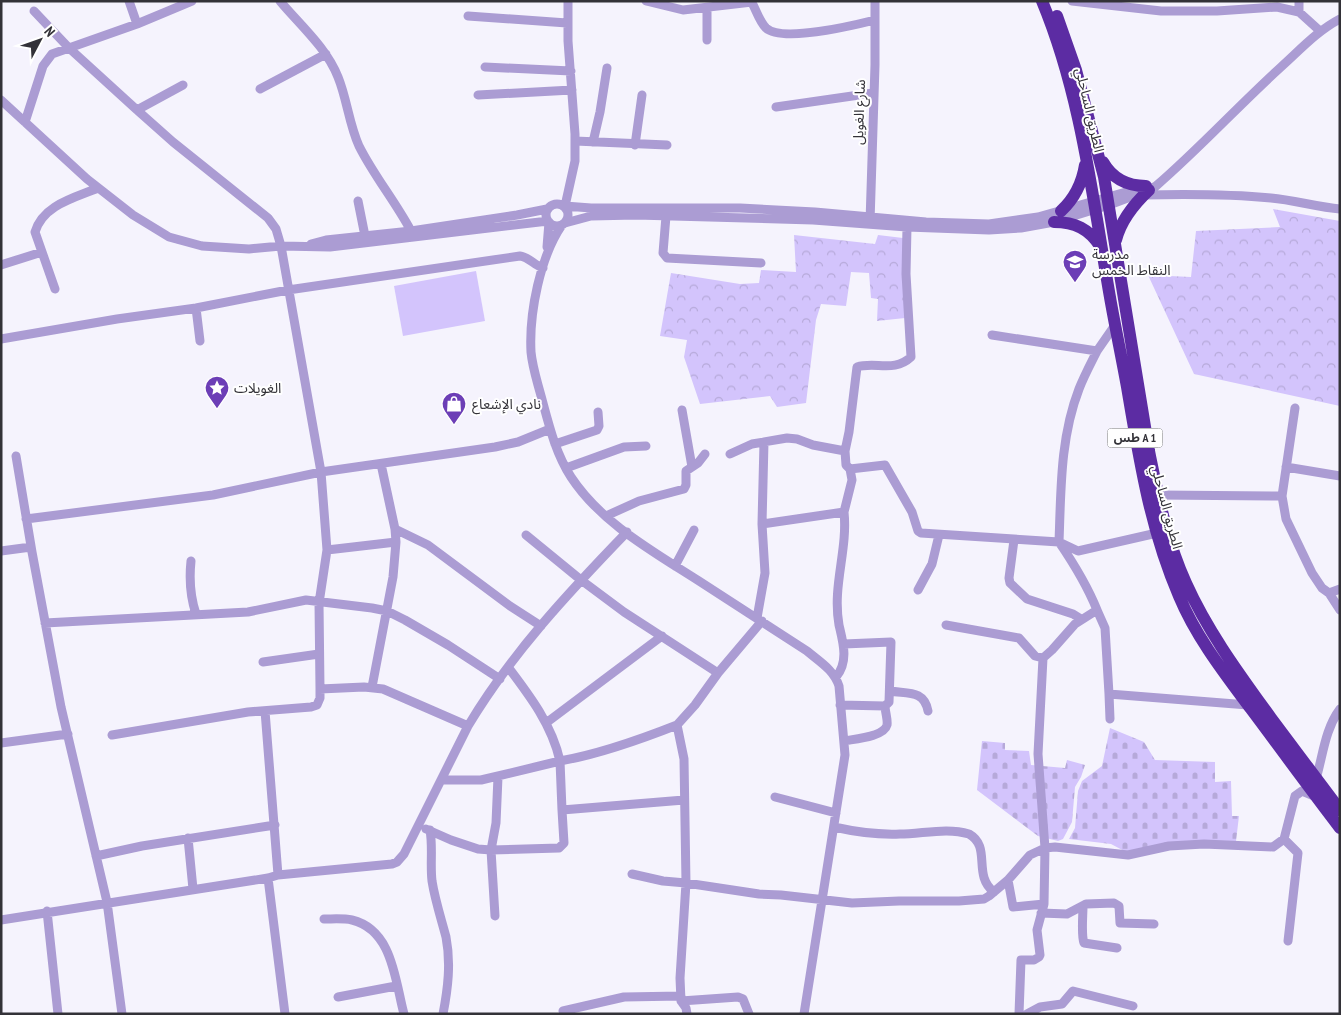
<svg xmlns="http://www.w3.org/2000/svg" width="1341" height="1015" viewBox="0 0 1341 1015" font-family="'PT Sans Narrow','Noto Sans Arabic',sans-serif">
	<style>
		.grass { fill: #d3c4fc }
		.forest { fill: url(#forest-crowns) }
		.cemetery { fill: url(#cemetery-stones) }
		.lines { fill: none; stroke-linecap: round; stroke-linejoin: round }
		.minor { stroke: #ab9cd3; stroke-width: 9 }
		.highway { stroke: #5c2ca3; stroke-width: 12 }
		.labels { text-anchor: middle; stroke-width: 4; stroke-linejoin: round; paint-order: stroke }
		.shield { fill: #fff; stroke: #707074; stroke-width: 1 }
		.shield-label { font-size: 12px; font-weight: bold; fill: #333238 }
		.street-label { font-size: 14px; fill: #333238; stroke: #fff }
		.poi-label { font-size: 14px; fill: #333238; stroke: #fff; text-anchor: start }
	</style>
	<defs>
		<pattern id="forest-crowns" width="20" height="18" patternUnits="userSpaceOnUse" patternTransform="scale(1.25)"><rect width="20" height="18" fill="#d3c4fc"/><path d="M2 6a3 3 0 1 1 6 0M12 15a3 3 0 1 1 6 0" fill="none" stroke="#b6a9d9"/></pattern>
		<pattern id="cemetery-stones" width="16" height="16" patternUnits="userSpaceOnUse" patternTransform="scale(1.25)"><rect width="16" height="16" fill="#d3c4fc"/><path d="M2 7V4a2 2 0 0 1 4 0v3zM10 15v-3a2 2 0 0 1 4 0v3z" fill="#b6a9d9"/></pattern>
	</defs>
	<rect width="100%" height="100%" fill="#f5f3fd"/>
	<path class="grass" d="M476,271L485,321L403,336L394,286Z"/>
	<path class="forest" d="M1273,209L1340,221V406L1194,374L1148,275L1191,277L1196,231L1280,227Z
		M794,235L875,244L878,235L903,238L905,318L877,321L878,299L871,298L869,273L851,272L846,306L821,304L816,320L806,403L777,407L770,396L700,404L684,357L687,340L660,336L671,273L740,284L759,283L761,270L796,272Z"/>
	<path class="cemetery" d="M1110,728L1144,742L1155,760L1215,762V782L1231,781L1232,816H1239L1236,841L1173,846L1128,853L1111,844L1069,839L1075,828L1078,791L1082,781L1102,766Z
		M982,741L1005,743V750L1029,751L1031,765L1065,768L1067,760L1085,765L1081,777L1075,787L1072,822L1063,839L1058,841L1038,836L977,790Z"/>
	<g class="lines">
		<path class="minor" d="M129,1L137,24
			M280,1C300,25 326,47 338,77C347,99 349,124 359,146C374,176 395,201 411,231
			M568,1V41L575,134V161L565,206L591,208H740L815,212L926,222L989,224L1038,217L1140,188
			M646,1L683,10L752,2
			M751,1C756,9 759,21 766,28C782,43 855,25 875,20
			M1072,1L1161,11H1217L1277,7L1299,12L1320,31
			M707,8V40
			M34,11L69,48L137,110L173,142L268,218L276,229L281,246L321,472L327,550L319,603L320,689V698L317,705L311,707L248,712L112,735
			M1299,12V1
			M468,16L567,23
			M485,67L571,71
			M260,89L326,54
			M478,95L572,90
			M1,100L87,179L133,215L169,237L202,246L249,249L281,246L330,247L548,221
			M776,107L873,93
			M137,110L183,85
			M25,122L43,66L52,54L137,24L192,1
			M575,141L667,145
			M593,142L600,112L607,68
			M635,145L642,95
			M1143,195C1186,194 1229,194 1271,198C1294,200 1317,207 1340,209
			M358,201L365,236
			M546 215a11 11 0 1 1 22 0a11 11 0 1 1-22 0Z
			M666,216L663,253L667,258L761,263
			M870,222L875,65V1
			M565,223L591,216L636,215L813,220L907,227L989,230L1021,228L1054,222L1109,205L1149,190L1156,186C1200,148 1238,106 1281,67C1300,50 1317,31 1340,19
			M562,225C540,257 529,313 531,352C532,363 535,374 538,385C547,416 553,449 571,477C601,523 654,552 699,581C735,604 771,628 807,651C820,662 834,670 839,686L845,755L804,1014
			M311,244L326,240L411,231L517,215L547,209
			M547,247L549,222
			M1,265L42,252
			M55,289L35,232C43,205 74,198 98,188
			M196,308L200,341
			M992,335L1097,351L1115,325
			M1,339L117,319L196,308L288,290L520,256C529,257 534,265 543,268
			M1295,408L1282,496L1286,519L1312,573L1322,588L1329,593L1340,610
			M682,410L692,467
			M555,444L597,430L599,426L598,412
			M845,451L849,432L857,367C875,361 894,373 911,357L906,274L907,227
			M730,454L752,444L787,438L797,439L813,445L845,451L846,465L850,469L852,480L844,512
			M16,456L32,552L61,707L107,902L122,1014
			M1286,467L1340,476
			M566,468L624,447L646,446
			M850,469L885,465L912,512L918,531L921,533L1059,542C1061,491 1060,438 1079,389C1084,376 1091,363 1097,351
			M1158,495L1282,496
			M606,516L639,501L684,489L686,485V471L698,463L705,454
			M26,519L213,495L321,472L495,447L518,442L550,429
			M762,524L764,442
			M395,529L428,545L510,606L541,626
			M526,535L581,580L624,612L718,673
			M1014,540L1009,578L1010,583L1027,599L1073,614L1081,619
			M327,550L396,542
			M1,551L31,547
			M191,561C189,580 190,596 196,614
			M675,566L694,530
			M918,590L932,564L939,535
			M1329,593L1340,589
			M1097,610C1087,585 1074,564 1059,542L1078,551L1157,533
			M757,618L765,573L762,524L844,512C848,550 832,586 839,625C843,642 849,662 836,677
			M45,623L248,612L306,600L372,608L387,611L405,620L448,645L500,679
			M946,625L1019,638L1035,656L1043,658L1052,650L1075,624L1097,610L1105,628L1109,694
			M263,662L319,654
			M508,667C530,696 552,725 560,761C600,754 639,740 677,725L684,759L686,883L680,978L681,1001L686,1008L687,1014
			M372,687L393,577L396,542L395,529L381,464
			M320,689L364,687L383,689L468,726
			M890,691C908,694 924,690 928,711
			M840,705L885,706L889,702L891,642L844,644
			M265,711L278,875
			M1110,719L1109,694L1248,705
			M546,723L662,636
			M677,725L695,705L718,673L762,621
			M844,741C854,739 884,737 887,725C888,720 885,711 885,706
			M1,743L68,734
			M1316,779C1323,755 1325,729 1340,709
			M442,780H481L560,761L562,810L684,800
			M775,797L836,813
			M834,827C856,832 877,835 900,834C922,834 947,827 969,834C992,847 972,875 994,892
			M426,829L451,840L478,849L491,850L559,848L564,843L562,810
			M430,830C433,847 430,864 432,881C435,900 441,918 446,937C451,963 448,988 443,1014
			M188,838L193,889
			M1284,839L1298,853L1288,941
			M96,856L142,846L275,825
			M632,874L663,881L686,883L759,894L781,895L852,903L899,901H959L984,899L989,896L1008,880L1030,855L1045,848L1038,754L1043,658
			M268,878L285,1014
			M1008,880L1013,907L1044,904
			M1083,906C1083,916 1081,935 1084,943L1117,948
			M47,911L58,1014
			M1041,913L1067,914L1086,904L1114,903L1119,906L1120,923L1154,924
			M495,916L491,850L496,823L498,777
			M324,919C333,919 343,918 352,920C393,930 395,981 404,1014
			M1,920L268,878L278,875L392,864L397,862L404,854L468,726C511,654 569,592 627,532
			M338,997L396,986
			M681,1001L738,997L743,999L749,1014
			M563,1011L624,997L681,996
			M1019,1014L1021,960H1034L1039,957L1040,955L1037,930L1044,904L1045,848L1055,847L1128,855L1169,846L1204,844L1273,847L1284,839L1295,796L1302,791L1314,796
			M1027,1014L1040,1007L1062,1004L1073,991L1133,1006"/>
		<path class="highway" d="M1042,1C1082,97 1093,202 1111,303C1116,331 1122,359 1127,387C1139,458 1150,529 1179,596C1196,637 1225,674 1251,709C1281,749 1310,789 1340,828
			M1057,16L1076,70L1104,177L1149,451C1158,495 1167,542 1186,583C1208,632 1240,675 1271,718C1294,749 1317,779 1340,810
			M1103,162C1112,178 1127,186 1146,186
			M1061,211C1074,199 1082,184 1085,165
			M1054,222C1075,222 1089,229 1100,246
			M1116,240C1121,220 1134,204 1149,190"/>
	</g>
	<defs>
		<symbol id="school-pin" viewBox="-11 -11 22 30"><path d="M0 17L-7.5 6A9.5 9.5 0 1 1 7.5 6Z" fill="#6c3eb6" stroke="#fff"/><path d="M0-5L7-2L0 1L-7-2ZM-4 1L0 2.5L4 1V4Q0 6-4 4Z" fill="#fff"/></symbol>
		<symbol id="sight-pin" viewBox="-11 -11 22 30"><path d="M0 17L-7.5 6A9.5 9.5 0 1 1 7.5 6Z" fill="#6c3eb6" stroke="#fff"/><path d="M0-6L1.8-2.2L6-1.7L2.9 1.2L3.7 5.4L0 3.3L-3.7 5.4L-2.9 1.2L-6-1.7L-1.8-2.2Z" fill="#fff"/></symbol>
		<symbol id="shop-pin" viewBox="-11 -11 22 30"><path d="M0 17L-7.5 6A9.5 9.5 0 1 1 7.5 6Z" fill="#6c3eb6" stroke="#fff"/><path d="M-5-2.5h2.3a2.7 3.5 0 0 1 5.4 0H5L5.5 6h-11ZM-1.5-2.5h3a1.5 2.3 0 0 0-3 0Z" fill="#fff"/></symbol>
	</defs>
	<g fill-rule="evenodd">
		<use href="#school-pin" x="1061" y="248" width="28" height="38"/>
		<use href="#sight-pin" x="203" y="374" width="28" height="38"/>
		<use href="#shop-pin" x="440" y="390" width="28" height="38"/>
	</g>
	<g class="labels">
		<rect class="shield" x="1107.5" y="428.5" width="55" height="19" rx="4"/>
		<g class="shield-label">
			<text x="1135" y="442">طس A 1</text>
		</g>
		<g class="street-label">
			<text transform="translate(1090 110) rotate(77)" y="5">الطريق الساحلي</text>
			<text transform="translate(859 112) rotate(-88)" y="5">شارع الغويل</text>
			<text transform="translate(1167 507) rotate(75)" y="5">الطريق الساحلي</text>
		</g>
		<g class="poi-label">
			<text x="1092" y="259">مدرسة<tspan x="1092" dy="16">النقاط الخمس</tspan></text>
			<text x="234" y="393">الغويلات</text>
			<text x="472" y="409">نادي الإشعاع</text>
		</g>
	</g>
	<rect width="1341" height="1015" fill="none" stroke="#333238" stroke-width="5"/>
	<g transform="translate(40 40) rotate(49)" stroke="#ffffff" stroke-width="4" paint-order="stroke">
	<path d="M0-4L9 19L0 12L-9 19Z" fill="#333238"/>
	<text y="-8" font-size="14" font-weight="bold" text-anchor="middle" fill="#333238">N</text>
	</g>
</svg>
